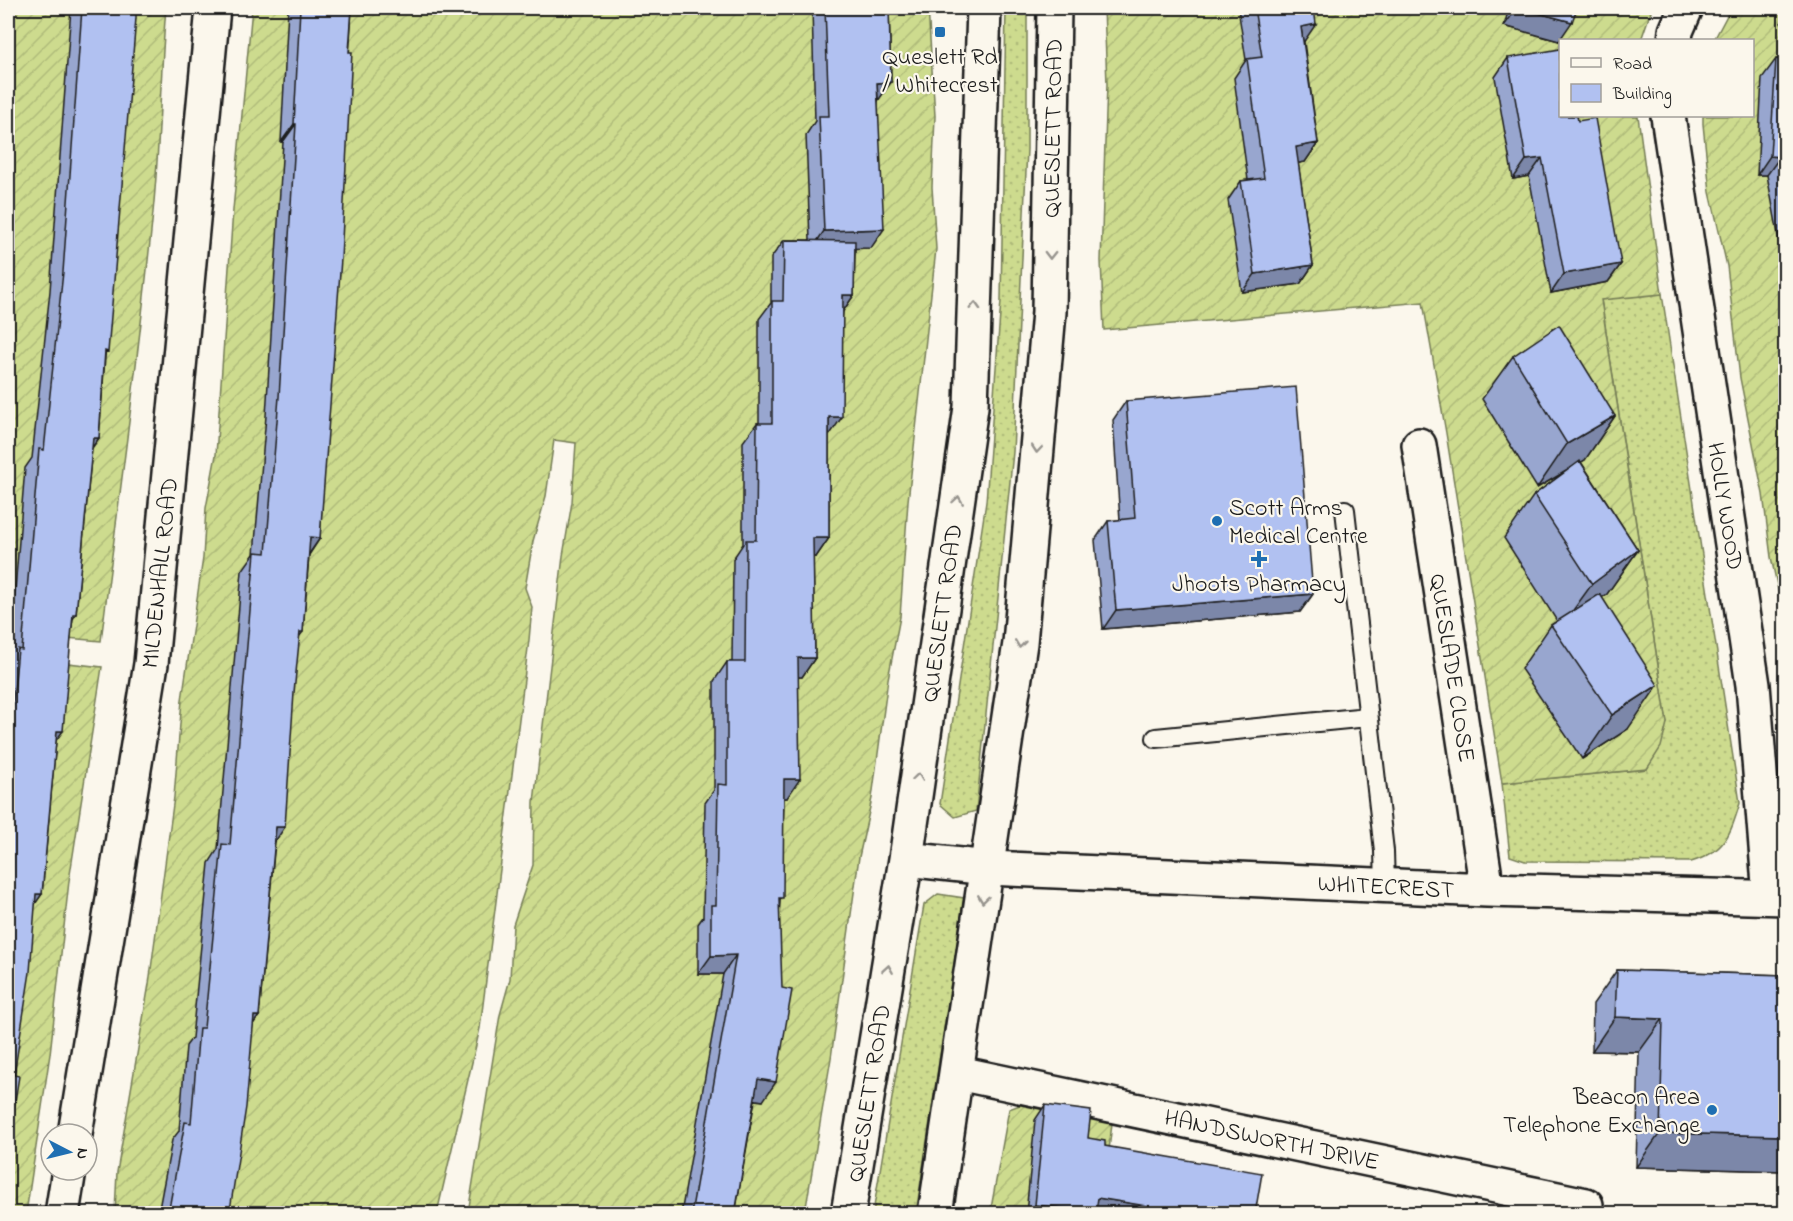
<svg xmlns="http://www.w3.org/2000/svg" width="1793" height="1221" viewBox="0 0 1793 1221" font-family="'Indie Flower',sans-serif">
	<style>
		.grass { fill: url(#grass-dots); stroke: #747c55; stroke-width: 1.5 }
		.garden { fill: url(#garden-furrows); stroke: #747c55; stroke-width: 1.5 }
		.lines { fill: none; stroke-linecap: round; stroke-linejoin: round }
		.lane-casing { stroke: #1c1c1c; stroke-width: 22 }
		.street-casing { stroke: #1c1c1c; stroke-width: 38 }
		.highway-casing { stroke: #1c1c1c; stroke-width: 38 }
		.lane { stroke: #fbf7ec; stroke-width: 18 }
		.street { stroke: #fbf7ec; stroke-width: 33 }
		.highway { stroke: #fbf7ec; stroke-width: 33 }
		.wall { fill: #98a6cf; stroke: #1c1c1c; stroke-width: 1.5 }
		.shaded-wall { fill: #7c87a9; stroke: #1c1c1c; stroke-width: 1.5 }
		.building { fill: #b1c1f1; stroke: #1c1c1c; stroke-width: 1.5 }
		.oneway { stroke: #97948e }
		.poi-dot { fill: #1f6fb2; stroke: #fbf7ec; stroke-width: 2 }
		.labels { text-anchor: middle; stroke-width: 4.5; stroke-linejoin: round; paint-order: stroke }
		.poi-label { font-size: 24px; fill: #1c1c1c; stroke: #fbf7ec }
		.street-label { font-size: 24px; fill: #1c1c1c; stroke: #fbf7ec }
	</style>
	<defs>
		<pattern id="grass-dots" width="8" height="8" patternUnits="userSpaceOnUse" patternTransform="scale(1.5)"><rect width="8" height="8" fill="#cddb8e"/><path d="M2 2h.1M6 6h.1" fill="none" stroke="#afbb7a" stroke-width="1.8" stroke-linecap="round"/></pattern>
		<pattern id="garden-furrows" width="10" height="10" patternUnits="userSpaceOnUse" patternTransform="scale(1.5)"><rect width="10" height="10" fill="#cddb8e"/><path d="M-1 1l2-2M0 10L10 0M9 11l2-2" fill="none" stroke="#afbb7a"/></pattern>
	</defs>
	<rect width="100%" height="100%" fill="#fbf7ec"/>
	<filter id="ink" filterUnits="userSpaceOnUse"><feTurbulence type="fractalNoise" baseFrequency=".0167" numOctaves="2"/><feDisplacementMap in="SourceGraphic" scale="12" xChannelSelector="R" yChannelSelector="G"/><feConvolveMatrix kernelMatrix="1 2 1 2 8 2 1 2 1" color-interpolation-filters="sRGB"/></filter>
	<g filter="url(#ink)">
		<path class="grass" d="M1006,8H1027V149L1013,452L976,811L955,817L940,804L986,502L1001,301Z
			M1662,294L1740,803C1730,835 1725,852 1691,862L1525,861L1510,856L1502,783L1647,769L1667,723L1601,299Z
			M938,894L964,898L916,1213H873L924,905Z"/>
		<path class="garden" d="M8,8H166C160,76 160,144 153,212C139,356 119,498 101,641L8,633Z
			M252,8H928L935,116L932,187L936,249L908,501L900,617L888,679L872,798L859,857L831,1058L805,1213H468L500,1015L510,979L513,925L533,865L534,802L563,556L572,502L576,443L554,440L546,496L533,541L525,588L532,607L529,640L480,1028L437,1213L115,1212L117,1172L149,984L174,797L182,700L203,558L206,508L216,455L233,210Z
			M1104,8H1652L1641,40H1560V116H1638L1662,294L1601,300L1667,723L1661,747L1647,769L1502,783L1446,433L1423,302L1104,330L1101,261L1107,84Z
			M1731,8H1785V622L1771,557L1763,494L1740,378L1727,266L1710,192L1703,124V116H1752V40H1714Z
			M8,656L102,667L69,881L50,1054L26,1213L8,1214Z
			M1033,1100L1113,1114L1102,1213L990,1214L1009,1109Z"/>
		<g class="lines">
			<defs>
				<path id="lane" d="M1345,510L1384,851L1385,886
					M1156,738L1368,717"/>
				<path id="street" d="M1675,40L1676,31L1686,8
					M1668,116L1753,685L1770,897
					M1419,445L1487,890
					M988,868L1487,890L1786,898
					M958,1073L1586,1205
					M75,1134L151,664L213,8
					M62,1214L69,1170"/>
				<path id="highway" d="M906,859L988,868
					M848,1214L906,859L971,407L984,8
					M935,1214L1020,643L1049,312L1054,8"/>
			</defs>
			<use href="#lane" class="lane-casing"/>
			<use href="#street" class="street-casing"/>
			<use href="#highway" class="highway-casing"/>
			<use href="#lane" class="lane"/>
			<use href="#street" class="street"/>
			<use href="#highway" class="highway"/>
		</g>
		<path class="wall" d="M71,8H136L105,357L99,438L92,448L76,614L73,619L56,740L42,894L35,903L14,1075L8,1144V664L9,662L25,468L32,458L50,291Z
			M288,8H352L320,538L309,555L303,632L299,637L275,841L259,1016L253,1024L227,1214H158L172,1140L179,1131L186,1046L192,1038L209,863L218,849L242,571L254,554L266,416L283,142H281Z
			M812,8H889L891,82L878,100L871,248H855L854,295L843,311L829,436V538L816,557H813L815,658L802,677H798L787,798H784L780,903L763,1101L755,1100L735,1214H681L723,974H698V924L703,917L705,803L714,790V681L727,662H732L733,559L743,544V442L757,423H759V319L771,303V258L784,240H810L806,135L815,121Z
			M1238,8H1314L1304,42L1318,143L1305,162L1298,163L1313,265L1300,284L1242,292L1228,200L1241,181L1248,180L1234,78L1246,60Z
			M1509,8H1577L1559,41L1504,26Z
			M1785,17V27L1781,23Z
			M1508,58L1578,121L1621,264L1608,282L1551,293L1529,176L1513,179L1495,77Z
			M1776,59L1785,60V272L1767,175H1757L1762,78Z
			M1513,356L1615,416L1585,460L1581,462L1638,550L1607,594L1602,597L1628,729L1582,759L1521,669L1551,625L1557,621L1504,538L1534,495L1569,469L1537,488L1482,399Z
			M1126,401L1313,594L1300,612L1103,629L1095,540L1108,521L1120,520L1113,420Z
			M1617,970L1785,975V1171L1636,1167L1639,1052L1592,1051L1593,1004Z
			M1045,1105L1088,1138L1105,1146L1094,1214H1026L1035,1120Z"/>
		<path class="shaded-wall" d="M1517,8H1520L1572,22L1559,41L1504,26Z
			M1316,24L1303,43L1301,27Z
			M891,82L878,101L877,83Z
			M294,124H296L283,142H281Z
			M1318,143L1305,162L1283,166L1296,147Z
			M1770,156L1780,157L1767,175H1757Z
			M1542,158L1529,176L1513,179L1526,160Z
			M884,229L871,248L811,250L824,231Z
			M1621,264L1608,282L1551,293L1564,274Z
			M1313,265L1300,284L1242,292L1255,274Z
			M843,295H854L841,314Z
			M1615,416L1585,460L1537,488L1567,444Z
			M829,417H842L829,436Z
			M93,438H99L85,457Z
			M310,537L320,538L307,557Z
			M813,538H829L816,557H800Z
			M1638,550L1607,594L1561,627L1592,584Z
			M1313,594L1300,612L1103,629L1116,610Z
			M798,658H815L802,677H785Z
			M1658,685L1628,729L1582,759L1612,715Z
			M57,731H63L49,750Z
			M784,779H800L787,798H771Z
			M276,827H285L272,846Z
			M36,894H42L29,913Z
			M736,955L723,974H698L711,956Z
			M254,1016H259L245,1035Z
			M1615,1017L1663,1019L1639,1052L1592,1051Z
			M758,1079L776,1082L763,1101L745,1098Z
			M1660,1133L1785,1136V1171L1636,1167Z
			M1098,1198L1196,1214H1029L1035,1205Z
			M216,1208L230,1210L227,1214H213Z"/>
		<path class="building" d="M82,8H136V18L108,352L105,351L99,438H93L76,614H73L63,731H57L42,894H36L30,972L14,1075L19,1076L8,1144V734H10L18,649L22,650L39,449L44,450L63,272Z
			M300,8H352L349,52H352L341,259L320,538L310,537L303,632H300L294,693L285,827H276L259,1016H254L246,1107L230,1210L216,1208L215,1214H168L185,1122L191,1123L199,1028H204L222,844L230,845L255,552L266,553L279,397L296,124H294Z
			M825,8H889L891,82L877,83L884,229L824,231L819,116H829Z
			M1254,8H1314L1316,24L1301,27L1318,143L1296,147L1313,265L1255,274L1241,181L1264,178L1247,59L1262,57Z
			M1520,8H1577L1572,22Z
			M1560,49V116H1577L1578,121L1595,118L1621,264L1564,274L1542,158L1526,160L1508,58Z
			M1776,59L1785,60V183L1780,157L1770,156Z
			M784,240L855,241L854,295H843L842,417H829V538H813L815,658H798L800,779H784L783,898H779L782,988L792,990L776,1082L758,1079L735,1214H691L736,955L711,956V905H716L718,784L727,785V662H745L746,540H756L757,423H772V301H783Z
			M1559,325L1615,416L1567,444L1513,356Z
			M1296,387L1313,594L1116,610L1108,521L1135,518L1126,401Z
			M1580,461L1638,550L1592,584L1534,495Z
			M1600,594L1658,685L1612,715L1551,625Z
			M1617,970L1785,975V1136L1660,1133L1663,1019L1615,1017Z
			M1045,1105L1091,1111L1088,1138L1105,1141V1146L1262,1173L1255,1214H1196L1098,1198L1096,1211L1035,1205Z"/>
		<defs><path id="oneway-chevron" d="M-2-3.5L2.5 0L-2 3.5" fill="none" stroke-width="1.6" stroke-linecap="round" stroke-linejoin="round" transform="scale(1.5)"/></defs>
		<g class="oneway">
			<use href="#oneway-chevron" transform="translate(1050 255) rotate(91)"/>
			<use href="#oneway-chevron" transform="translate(975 306) rotate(-88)"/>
			<use href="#oneway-chevron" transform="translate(1037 449) rotate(95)"/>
			<use href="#oneway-chevron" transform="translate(958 500) rotate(-82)"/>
			<use href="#oneway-chevron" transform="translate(1020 644) rotate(97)"/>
			<use href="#oneway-chevron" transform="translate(918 777) rotate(-82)"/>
			<use href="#oneway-chevron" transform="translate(983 899) rotate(98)"/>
			<use href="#oneway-chevron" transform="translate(888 969) rotate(-81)"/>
		</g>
	</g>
	<g class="poi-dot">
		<rect x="934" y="26" width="12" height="12" rx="3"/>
		<circle cx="1217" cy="521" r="6"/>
		<path d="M1256 550h6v6h6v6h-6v6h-6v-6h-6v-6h6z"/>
		<circle cx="1712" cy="1110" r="6"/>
	</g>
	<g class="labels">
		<g class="poi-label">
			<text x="940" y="64">Queslett Rd<tspan x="940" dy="28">/ Whitecrest</tspan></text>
			<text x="1229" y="515" text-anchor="start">Scott Arms<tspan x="1229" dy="28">Medical Centre</tspan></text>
			<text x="1259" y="591">Jhoots Pharmacy</text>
			<text x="1700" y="1104" text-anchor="end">Beacon Area<tspan x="1700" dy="28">Telephone Exchange</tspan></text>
		</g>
		<g class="street-label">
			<text transform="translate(1052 128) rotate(-89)" y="8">QUESLETT ROAD</text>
			<text transform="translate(1726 506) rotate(81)" y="8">HOLLY WOOD</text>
			<text transform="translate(159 573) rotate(-84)" y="8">MILDENHALL ROAD</text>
			<text transform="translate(941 613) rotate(-82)" y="8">QUESLETT ROAD</text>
			<text transform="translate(1453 668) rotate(81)" y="8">QUESLADE CLOSE</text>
			<text transform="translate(1386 886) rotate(3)" y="8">WHITECREST</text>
			<text transform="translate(868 1093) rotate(-81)" y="8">QUESLETT ROAD</text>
			<text transform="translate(1272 1139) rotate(12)" y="8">HANDSWORTH DRIVE</text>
		</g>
	</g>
	<rect width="1793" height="1221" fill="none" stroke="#fbf7ec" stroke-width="30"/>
	<rect x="15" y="15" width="1763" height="1191" fill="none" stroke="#1c1c1c" stroke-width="2" filter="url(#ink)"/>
	<rect x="1559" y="39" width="195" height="78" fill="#fbf7ec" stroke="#a29f99" stroke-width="1.5"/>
	<rect x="1571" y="58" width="30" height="9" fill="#fbf7ec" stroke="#a29f99" stroke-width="1.5"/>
	<text x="1613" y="69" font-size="18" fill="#1c1c1c">Road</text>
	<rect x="1571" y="84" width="30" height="18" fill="#b1c1f1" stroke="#a29f99" stroke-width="1.5"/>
	<text x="1613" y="99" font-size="18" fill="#1c1c1c">Building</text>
	<g transform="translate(69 1152) rotate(97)"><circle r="28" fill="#fbf7ec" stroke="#a29f99" stroke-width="1.5"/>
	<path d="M0-4.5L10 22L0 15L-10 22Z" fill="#1f6fb2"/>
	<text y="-9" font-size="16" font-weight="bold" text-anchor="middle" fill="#1c1c1c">N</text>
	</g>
</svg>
